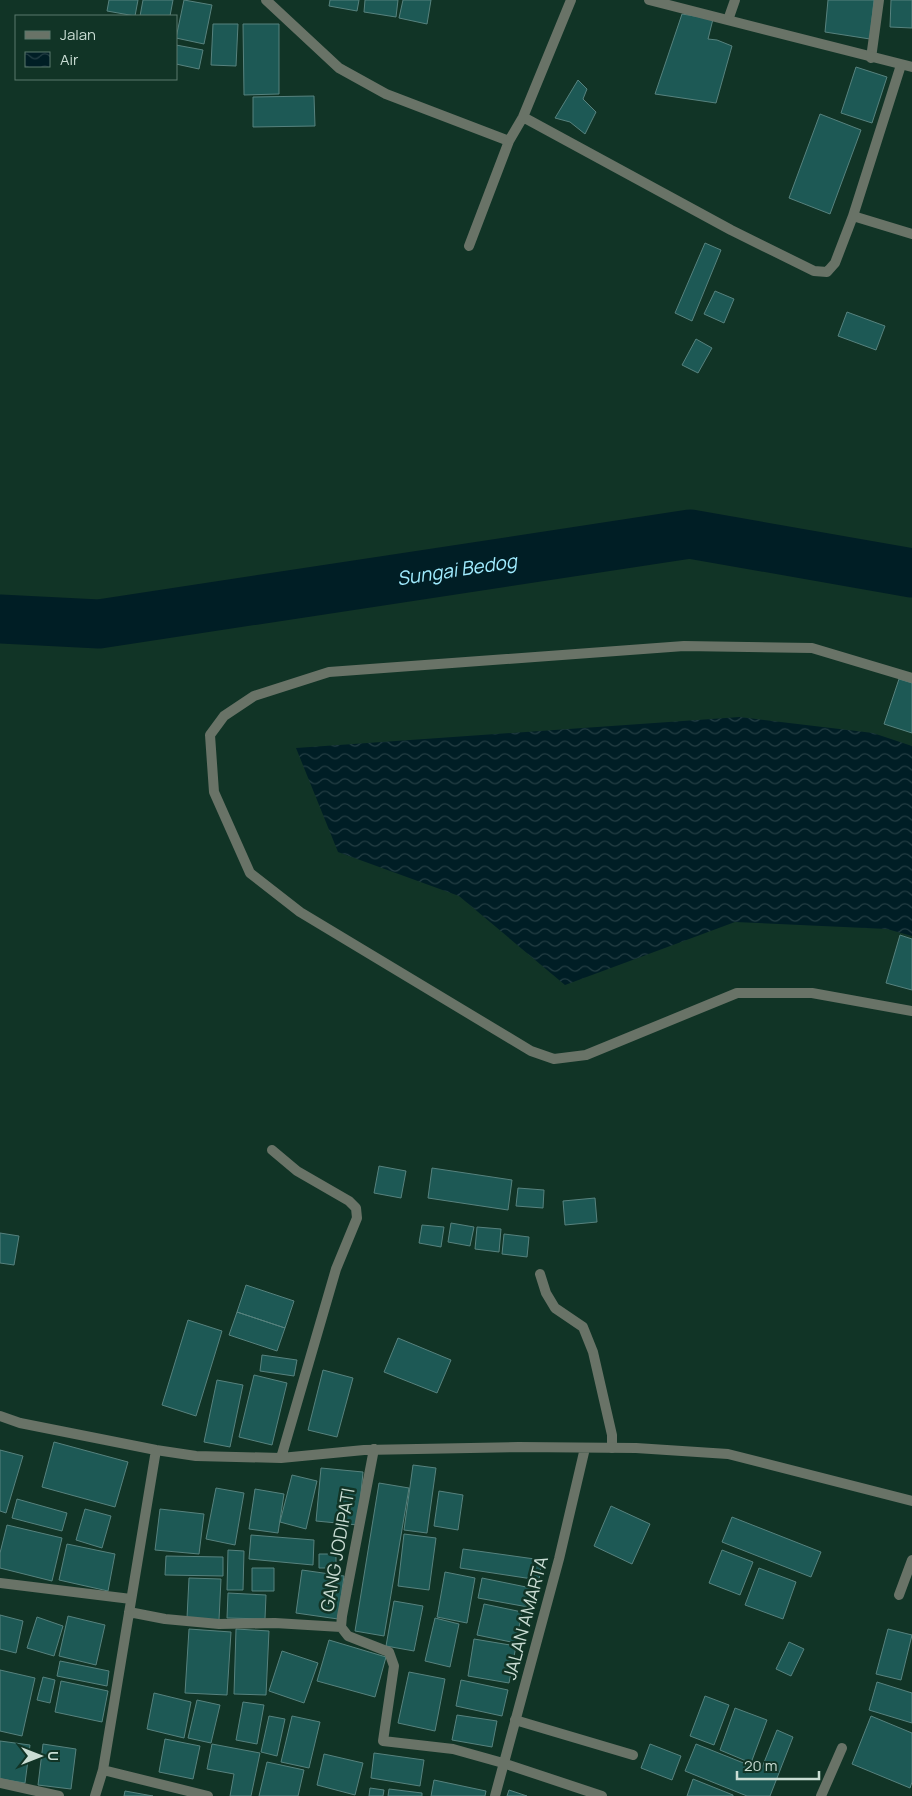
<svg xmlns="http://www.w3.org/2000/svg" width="912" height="1796" viewBox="0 0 912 1796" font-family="Manrope,sans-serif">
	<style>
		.water { fill: url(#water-waves) }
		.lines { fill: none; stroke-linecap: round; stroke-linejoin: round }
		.river { stroke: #001e25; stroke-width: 49 }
		.building { fill: #1d5955; stroke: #57827e }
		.service { stroke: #697367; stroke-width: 10 }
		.minor { stroke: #697367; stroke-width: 10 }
		.labels { text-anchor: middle; stroke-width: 5; stroke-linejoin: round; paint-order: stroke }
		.street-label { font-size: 18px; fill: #caddd4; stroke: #113426 }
		.water-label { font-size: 19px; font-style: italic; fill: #a0ecff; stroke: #113426 }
	</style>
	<defs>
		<pattern id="water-waves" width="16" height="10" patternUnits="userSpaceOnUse" patternTransform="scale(1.25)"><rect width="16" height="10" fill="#001e25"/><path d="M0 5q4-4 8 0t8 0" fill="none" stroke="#243e44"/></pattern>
	</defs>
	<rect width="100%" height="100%" fill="#113426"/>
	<path class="water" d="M740,717L873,733L912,746V936L887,929L735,922L565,985L459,896L338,852L296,748Z"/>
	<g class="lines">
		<path class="river" id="s1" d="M0,619L99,624L690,534L912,573"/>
	</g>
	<path class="building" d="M109,0H138L135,16L107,11Z
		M143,0H173L170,16H140Z
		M184,0L212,5L204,44L176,38Z
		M330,0H359L357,11L329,6Z
		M365,0H398L396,17L364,12Z
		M403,0H431L427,24L399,18Z
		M828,0H874L870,39L825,32Z
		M891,0H912V28L890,27Z
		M682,14L713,19L708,39L717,40L732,46L716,103L655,94Z
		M213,24H238L236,66L211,65Z
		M243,24H279V94L244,95Z
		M176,45L203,50L199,69L176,64Z
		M856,67L887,77L872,123L841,113Z
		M578,80L587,89L583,99L596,112L585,134L570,122L555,118Z
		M314,96L315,126L253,127V97Z
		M820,114L861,130L830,214L789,198Z
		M705,243L721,250L692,321L675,313Z
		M715,291L734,299L724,323L704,314Z
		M847,312L885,326L876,350L838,336Z
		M696,339L712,348L698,373L682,365Z
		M899,679L912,683V733L884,724Z
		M900,935L912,939V990L886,983Z
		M379,1166L406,1171L401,1198L374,1193Z
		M432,1168L512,1180L508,1210L428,1198Z
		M518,1188L544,1190L543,1208L516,1206Z
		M595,1198L597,1222L565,1225L563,1201Z
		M451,1223L474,1227L470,1246L448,1242Z
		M422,1225L444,1227L441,1247L419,1243Z
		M477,1227L501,1229L499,1252L475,1249Z
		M0,1233L19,1236L14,1265L0,1263Z
		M504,1234L529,1237L527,1257L502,1254Z
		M246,1285L294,1301L285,1328L237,1312Z
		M237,1312L285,1328L277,1351L229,1335Z
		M188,1320L222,1331L196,1416L162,1405Z
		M398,1338L451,1360L437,1393L384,1372Z
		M262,1355L297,1360L294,1376L260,1371Z
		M323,1370L353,1378L337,1437L308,1430Z
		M254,1375L287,1383L272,1445L239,1437Z
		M217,1380L243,1385L230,1447L204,1442Z
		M54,1442L128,1462L115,1507L42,1487Z
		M0,1450L23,1456L6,1513L0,1511Z
		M413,1465L436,1468L427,1533L404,1530Z
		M321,1468L363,1472L358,1525L316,1521Z
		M292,1475L317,1481L306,1529L280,1522Z
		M379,1483L409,1488L384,1636L355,1631Z
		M216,1488L244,1493L235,1545L206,1539Z
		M255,1489L284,1494L278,1533L249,1529Z
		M439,1491L463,1495L458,1530L434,1526Z
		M17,1499L67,1513L62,1531L12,1518Z
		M611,1506L650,1524L632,1564L594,1546Z
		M85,1509L111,1516L102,1548L76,1540Z
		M160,1509L204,1514L199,1554L155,1550Z
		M732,1517L821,1552L811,1577L722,1542Z
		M7,1525L62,1538L52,1581L0,1568V1553Z
		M404,1534L436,1538L429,1590L398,1586Z
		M251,1535L314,1540L313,1565L249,1559Z
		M67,1544L115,1554L108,1591L59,1580Z
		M463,1549L542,1560L539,1580L460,1568Z
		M228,1550L244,1551L243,1590H227Z
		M722,1550L753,1562L740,1595L709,1583Z
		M319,1554H336V1568H319Z
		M166,1556L223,1557V1576L165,1575Z
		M252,1568H274V1591H252Z
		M759,1568L796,1582L783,1619L745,1605Z
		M302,1570L344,1576L338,1619L296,1613Z
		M445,1572L475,1578L467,1623L437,1617Z
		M189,1578L221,1579L219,1620L187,1618Z
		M482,1578L531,1588L528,1607L478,1598Z
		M228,1593L266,1595L265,1619L227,1618Z
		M394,1601L423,1606L414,1651L386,1646Z
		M484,1604L522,1612L516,1643L477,1635Z
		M0,1615L23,1621L16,1653L0,1649Z
		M68,1616L105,1625L96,1665L59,1656Z
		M37,1617L63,1626L54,1656L27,1648Z
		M435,1618L459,1624L450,1667L425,1661Z
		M189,1629L231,1632L227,1695L185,1693Z
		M236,1629L269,1631L266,1695L234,1694Z
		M888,1629L912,1635L901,1680L876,1674Z
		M474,1639L516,1646L509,1683L468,1676Z
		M329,1640L386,1657L375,1697L317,1681Z
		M789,1642L804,1649L791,1676L776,1669Z
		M282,1651L318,1663L304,1703L269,1691Z
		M60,1661L109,1671L107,1686L57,1676Z
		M0,1670L35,1678L22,1736L0,1731Z
		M409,1672L445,1679L435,1731L398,1723Z
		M43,1677L55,1680L50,1703L37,1700Z
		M461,1680L508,1690L502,1716L456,1706Z
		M61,1681L108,1691L102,1722L55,1712Z
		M877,1682L912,1693V1723L869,1710Z
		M154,1693L191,1702L184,1738L147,1729Z
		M705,1696L729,1705L714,1745L690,1736Z
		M197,1700L220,1705L211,1743L188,1738Z
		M243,1702L264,1705L257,1744L236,1740Z
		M735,1708L767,1720L751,1763L720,1750Z
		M457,1715L497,1721L492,1747L452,1740Z
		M269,1716L285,1719L277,1756L261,1752Z
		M292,1716L320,1722L309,1768L281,1762Z
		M871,1716L912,1733V1782L910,1788L852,1764Z
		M777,1730L793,1737L770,1796H747L685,1771L696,1744L761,1770Z
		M165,1739L200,1746L193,1779L159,1772Z
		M0,1741L30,1745L25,1783L0,1779Z
		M43,1744L76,1749L71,1789L38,1785Z
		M212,1744L260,1753L251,1796H230L234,1774L207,1769Z
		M650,1744L681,1756L672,1780L641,1768Z
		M374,1753L424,1760L420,1786L371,1778Z
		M324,1754L363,1763L355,1795L317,1785Z
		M267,1762L304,1770L298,1796H259Z
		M693,1779L733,1795V1796H687Z
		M434,1780L486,1791L485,1796H431Z
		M370,1788L384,1790L383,1796H369Z
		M389,1789L422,1793V1796H388Z
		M509,1790L527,1796H507Z
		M125,1791L153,1796H124Z"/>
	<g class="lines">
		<path class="service" d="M871,58L879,0
			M912,678L812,648L684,646L329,672L254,696L224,716L210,735L214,792L250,873L300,912L531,1051L554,1059L586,1055L737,993H812L912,1011
			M540,1274L546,1293L555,1308L583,1327L593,1352L612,1435V1448
			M899,1595L912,1560
			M515,1720L633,1755"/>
		<path class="minor" d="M266,0L339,68L386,94L509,141
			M649,0L912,67
			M728,20L735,0
			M523,117L731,230L814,271L827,272L835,263L853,216L901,65
			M853,216L912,234
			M469,246L509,141L523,117L571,0
			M272,1150L297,1171L349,1201L356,1208L357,1218L336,1269L281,1458
			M0,1416L20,1423L156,1450L196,1456L281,1458L364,1450L518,1447L636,1448L728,1454L912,1501
			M374,1449L342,1616L341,1627L348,1636L389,1652L394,1666L383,1741L453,1749L503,1763L602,1796
			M0,1583L131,1599
			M129,1612L165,1619L219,1624L275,1623L341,1627
			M103,1770L208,1796
			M0,1783L59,1796
			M95,1796L103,1770L156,1450
			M495,1796L559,1559L585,1448
			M821,1796L842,1748"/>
	</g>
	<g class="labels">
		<g class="street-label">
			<text transform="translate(338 1550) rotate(-80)" y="6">GANG JODIPATI</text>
			<text transform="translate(526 1618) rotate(-75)" y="6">JALAN AMARTA</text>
		</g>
		<g class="water-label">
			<text dy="7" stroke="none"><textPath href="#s1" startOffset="461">Sungai Bedog</textPath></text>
		</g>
	</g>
	<rect x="15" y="15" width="162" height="65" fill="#113426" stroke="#5b786c"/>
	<rect x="25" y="31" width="25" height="8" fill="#697367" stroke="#5b786c"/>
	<text x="60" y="40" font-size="15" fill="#caddd4">Jalan</text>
	<rect x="25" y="52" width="25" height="15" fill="url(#water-waves)" stroke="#5b786c"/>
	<text x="60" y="65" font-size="15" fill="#caddd4">Air</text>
	<g transform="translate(40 1756) rotate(90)" stroke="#113426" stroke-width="4" paint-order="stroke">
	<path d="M0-4L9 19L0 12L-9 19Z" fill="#caddd4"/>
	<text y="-8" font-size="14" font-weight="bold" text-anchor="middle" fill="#caddd4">U</text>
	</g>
	<path d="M737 1771v8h82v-8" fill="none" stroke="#caddd4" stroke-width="2.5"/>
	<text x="744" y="1771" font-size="15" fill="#caddd4" stroke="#113426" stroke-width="4" paint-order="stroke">20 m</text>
</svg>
